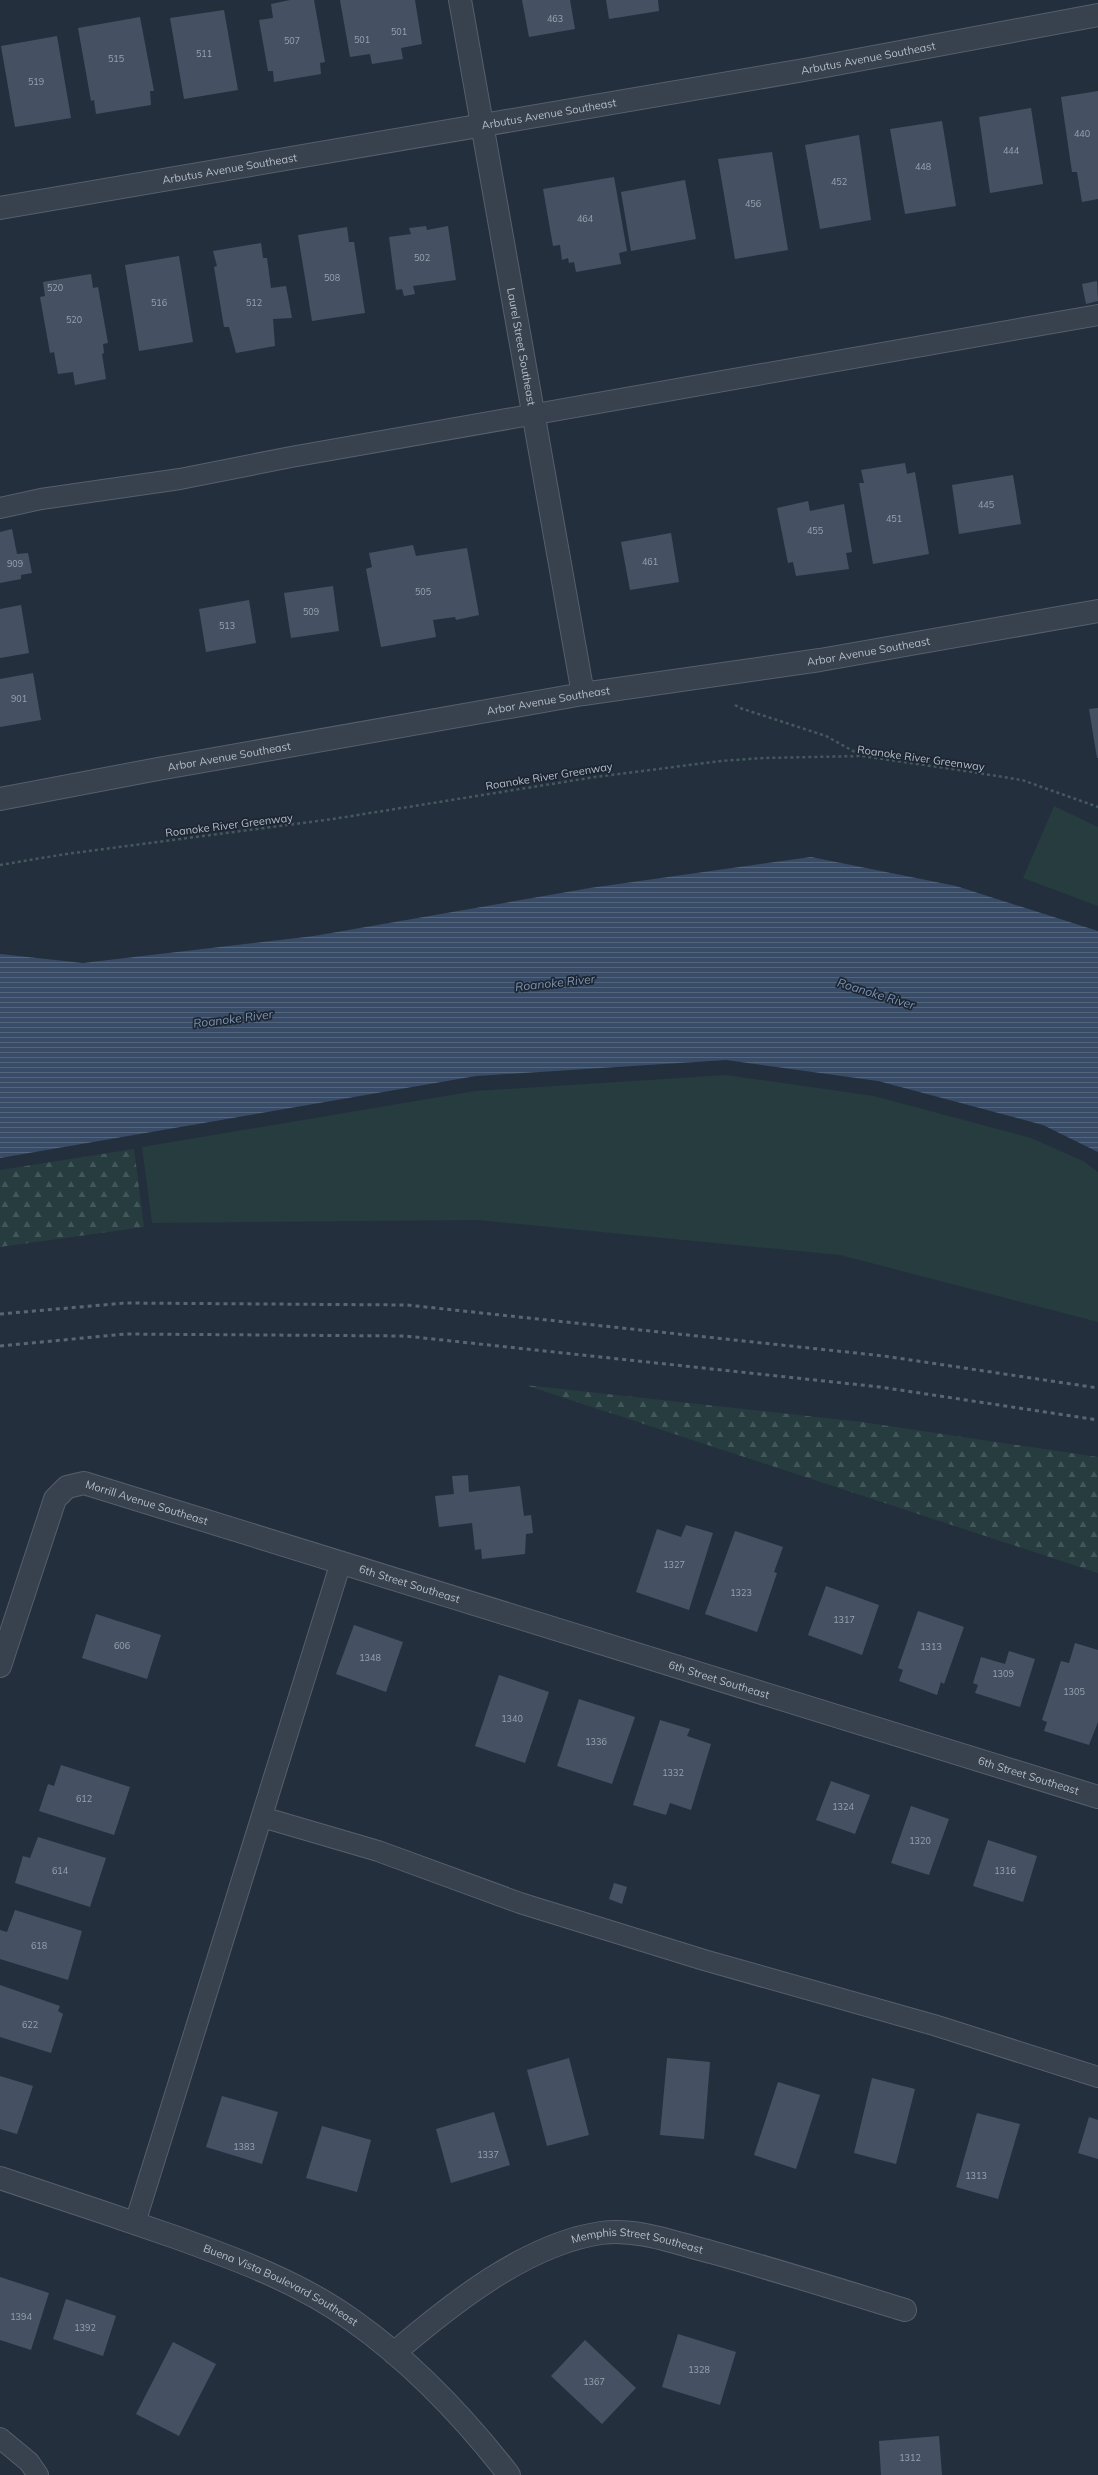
<svg xmlns="http://www.w3.org/2000/svg" width="1098" height="2475" viewBox="0 0 1098 2475" font-family="Mulish,sans-serif">
	<style>
		.green { fill: #263c3f }
		.forest { fill: url(#forest-firs) }
		.water { fill: url(#water-rules) }
		.building { fill: #455162 }
		.lines { fill: none; stroke-linecap: round; stroke-linejoin: round }
		.service-casing { stroke: #565f6c; stroke-width: 22 }
		.minor-casing { stroke: #565f6c; stroke-width: 24 }
		.path { stroke: #44595c; stroke-width: 2.5; stroke-dasharray: 3 3; stroke-linecap: butt }
		.service { stroke: #38414e; stroke-width: 20 }
		.minor { stroke: #38414e; stroke-width: 22 }
		.rail { stroke: #5a6575; stroke-width: 3; stroke-dasharray: 4 4; stroke-linecap: butt }
		.labels { text-anchor: middle; stroke-width: 3.5; stroke-linejoin: round; paint-order: stroke }
		.number-label { font-size: 9px; fill: #98a1af }
		.street-label { font-size: 11px; fill: #b4bcc9; stroke: #1d2633 }
		.water-label { font-size: 12px; font-style: italic; fill: #7c92b1; stroke: #1d2633 }
	</style>
	<defs>
		<pattern id="forest-firs" width="22" height="20" patternUnits="userSpaceOnUse"><rect width="22" height="20" fill="#263c3f"/><path d="M5 1l3.5 6h-7zM16 11l3.5 6h-7z" fill="#435659"/></pattern>
		<pattern id="water-rules" width="6" height="5" patternUnits="userSpaceOnUse"><rect width="6" height="5" fill="#394c67"/><path d="M0 2.5h6" fill="none" stroke="#53647b"/></pattern>
	</defs>
	<rect width="100%" height="100%" fill="#242f3e"/>
	<path class="green" d="M1054,806L1098,827V906L1023,878Z
		M726,1075L874,1096L1031,1138L1083,1161L1098,1172V1322L840,1255L477,1220L152,1223L142,1147L475,1091Z"/>
	<path class="forest" d="M134,1149L144,1227L0,1247V1170Z
		M525,1385L862,1422L1098,1457V1573Z"/>
	<path class="water" d="M811,857L956,886L1098,931V1152L1043,1125L878,1081L726,1060L476,1076L0,1158V954L83,963L314,936L590,888Z"/>
	<path class="building" d="M290,0H314L325,62L320,63L321,74L274,82L273,71H268L259,20L273,18L271,4Z
		M340,0H415L422,44L401,48L403,59L372,64L370,54L350,57Z
		M522,0H570L575,29L529,37Z
		M606,0H658L659,11L609,19Z
		M224,10L238,90L184,99L170,18Z
		M140,17L154,91H150L151,105L96,114L94,100L91,101L78,28Z
		M57,36L71,118L15,127L1,46Z
		M1098,91V199L1082,202L1077,172H1072L1061,97Z
		M1031,108L1043,184L990,193L979,117Z
		M942,121L956,206L905,214L890,129Z
		M859,135L871,220L820,229L805,145Z
		M772,152L788,250L735,259L718,159Z
		M614,177L627,251L619,253L621,264L576,272L574,262L569,263L568,258L562,260L560,245L553,246L543,189Z
		M685,180L696,239L631,251L621,192Z
		M426,226L427,230L448,226L456,280L413,286L415,294L404,296L402,289L396,290L389,237L411,234L409,228Z
		M347,227L349,242H354L365,313L312,321L298,235Z
		M261,243L263,258H267L271,288L286,286L292,318L273,319L275,346L236,353L229,327H224L214,267L217,266L213,251Z
		M179,256L193,342L139,351L125,265Z
		M91,274L93,288L98,287L108,343L103,344L104,353L102,354L106,379L75,385L73,372L58,374L54,352L50,353L40,297L45,296L43,282Z
		M1097,281L1098,301L1086,304L1082,284Z
		M905,463L907,474L915,472L929,554L873,564L859,483H864L861,470Z
		M1013,475L1021,524L959,534L952,485Z
		M808,501L810,511L844,504L852,552L846,553L849,569L796,576L793,562L788,563L777,508Z
		M12,529L17,554L28,553L32,573L21,575V579L0,583V532Z
		M671,533L679,582L630,590L621,542Z
		M413,545L416,556L467,548L479,615L456,620L455,617L433,620L436,637L381,647L366,569L372,567L369,553Z
		M333,586L339,631L291,638L284,593Z
		M249,600L256,643L206,652L199,609Z
		M21,605L29,653L0,658V609Z
		M33,673L41,720L0,727V679Z
		M1098,708V758H1097L1089,709Z
		M468,1475L469,1492L520,1486L524,1516L531,1515L533,1533L526,1534L525,1554L482,1559L481,1549L475,1550L472,1523L439,1527L435,1496L454,1494L452,1476Z
		M686,1525L713,1533L689,1610L636,1592L657,1529L681,1537Z
		M735,1531L783,1547L774,1572L777,1573L757,1632L705,1614Z
		M826,1586L879,1605L862,1655L808,1635Z
		M918,1611L964,1627L944,1684L941,1682L937,1695L899,1681L903,1670L898,1668Z
		M96,1614L161,1635L147,1679L82,1658Z
		M354,1625L403,1642L386,1692L336,1674Z
		M1075,1643L1098,1650V1722L1089,1745L1044,1731L1047,1722L1042,1720L1061,1661L1069,1663Z
		M1009,1651L1035,1659L1020,1707L975,1693L978,1685L973,1683L981,1657L1005,1664Z
		M499,1675L549,1692L525,1763L475,1746Z
		M579,1699L635,1717L612,1784L557,1766Z
		M660,1720L690,1729L687,1736L711,1744L691,1810L670,1803L666,1815L633,1805Z
		M61,1765L130,1787L114,1835L39,1811L48,1784L54,1786Z
		M831,1781L870,1795L855,1834L816,1820Z
		M911,1806L949,1819L929,1875L891,1863Z
		M38,1837L106,1858L90,1907L15,1883L23,1856L30,1858Z
		M988,1840L1037,1856L1023,1902L973,1886Z
		M614,1883L627,1887L622,1904L609,1899Z
		M15,1910L82,1931L68,1980L0,1959V1930L7,1932Z
		M0,1985L60,2006L58,2011L63,2014L51,2053L0,2037Z
		M569,2058L589,2135L547,2146L527,2070Z
		M667,2058L710,2062L704,2139L660,2135Z
		M0,2076L33,2086L17,2134L0,2129Z
		M872,2078L915,2089L896,2164L854,2153Z
		M778,2082L820,2095L796,2169L754,2155Z
		M222,2096L278,2112L262,2164L206,2147Z
		M494,2112L510,2165L451,2183L436,2129Z
		M977,2113L1020,2124L998,2199L956,2187Z
		M1089,2117L1098,2120V2159L1078,2153Z
		M322,2126L371,2140L357,2192L306,2178Z
		M0,2277L49,2293L31,2350L0,2340Z
		M66,2299L116,2316L103,2356L53,2339Z
		M678,2334L736,2352L720,2405L662,2387Z
		M585,2340L636,2388L602,2424L551,2376Z
		M173,2342L216,2364L179,2436L136,2414Z
		M939,2436L942,2475H881L879,2441Z"/>
	<g class="lines">
		<defs>
			<path id="service" d="M0,508L41,499L180,479L291,457L1098,315
				M262,1817L378,1851L520,1903L704,1960L934,2025L1098,2077
				M135,2223L341,1562
				M0,2438L29,2462L38,2475"/>
			<g id="minor">
				<path id="s1" d="M460,0L583,694"/>
				<path id="s2" d="M0,208L804,70L1098,15"/>
				<path id="s3" d="M0,799L158,769L583,694L820,660L1098,611"/>
				<path id="s4" d="M0,1666L55,1499L67,1487L84,1483L1098,1797"/>
				<path id="s5" d="M0,2178C58,2197 117,2217 175,2237C236,2259 299,2282 352,2320C413,2363 464,2417 509,2475"/>
				<path id="s6" d="M394,2353C450,2305 526,2244 601,2233C638,2228 675,2243 711,2252C776,2270 840,2290 905,2310"/>
			</g>
		</defs>
		<use href="#service" class="service-casing"/>
		<use href="#minor" class="minor-casing"/>
		<path class="path" d="M735,705L740,708L826,736L862,756
			M0,865L66,854L333,819L595,777L721,761L763,758L862,756L959,770L1022,780L1098,807"/>
		<use href="#service" class="service"/>
		<use href="#minor" class="minor"/>
		<path class="rail" d="M0,1314L125,1303L407,1305L884,1356L1098,1388
			M0,1346L125,1334L405,1336L880,1387L1098,1420"/>
	</g>
	<g class="labels">
		<g class="number-label">
			<text x="555" y="22">463</text>
			<text x="399" y="35">501</text>
			<text x="362" y="43">501</text>
			<text x="292" y="44">507</text>
			<text x="204" y="57">511</text>
			<text x="116" y="62">515</text>
			<text x="36" y="85">519</text>
			<text x="1082" y="137">440</text>
			<text x="1011" y="154">444</text>
			<text x="923" y="170">448</text>
			<text x="839" y="185">452</text>
			<text x="753" y="207">456</text>
			<text x="585" y="222">464</text>
			<text x="422" y="261">502</text>
			<text x="332" y="281">508</text>
			<text x="55" y="291">520</text>
			<text x="159" y="306">516</text>
			<text x="254" y="306">512</text>
			<text x="74" y="323">520</text>
			<text x="986" y="508">445</text>
			<text x="894" y="522">451</text>
			<text x="815" y="534">455</text>
			<text x="650" y="565">461</text>
			<text x="15" y="567">909</text>
			<text x="423" y="595">505</text>
			<text x="311" y="615">509</text>
			<text x="227" y="629">513</text>
			<text x="19" y="702">901</text>
			<text x="674" y="1568">1327</text>
			<text x="741" y="1596">1323</text>
			<text x="844" y="1623">1317</text>
			<text x="122" y="1649">606</text>
			<text x="931" y="1650">1313</text>
			<text x="370" y="1661">1348</text>
			<text x="1003" y="1677">1309</text>
			<text x="1074" y="1695">1305</text>
			<text x="512" y="1722">1340</text>
			<text x="596" y="1745">1336</text>
			<text x="673" y="1776">1332</text>
			<text x="84" y="1802">612</text>
			<text x="843" y="1810">1324</text>
			<text x="920" y="1844">1320</text>
			<text x="60" y="1874">614</text>
			<text x="1005" y="1874">1316</text>
			<text x="39" y="1949">618</text>
			<text x="30" y="2028">622</text>
			<text x="244" y="2150">1383</text>
			<text x="488" y="2158">1337</text>
			<text x="976" y="2179">1313</text>
			<text x="21" y="2320">1394</text>
			<text x="85" y="2331">1392</text>
			<text x="699" y="2373">1328</text>
			<text x="594" y="2385">1367</text>
			<text x="910" y="2461">1312</text>
		</g>
		<g class="street-label">
			<text dy="4" stroke="none"><textPath href="#s2" startOffset="881">Arbutus Avenue Southeast</textPath></text>
			<text dy="4" stroke="none"><textPath href="#s2" startOffset="557">Arbutus Avenue Southeast</textPath></text>
			<text dy="4" stroke="none"><textPath href="#s2" startOffset="233">Arbutus Avenue Southeast</textPath></text>
			<text dy="4" stroke="none"><textPath href="#s1" startOffset="352">Laurel Street Southeast</textPath></text>
			<text dy="4" stroke="none"><textPath href="#s3" startOffset="881">Arbor Avenue Southeast</textPath></text>
			<text dy="4" stroke="none"><textPath href="#s3" startOffset="557">Arbor Avenue Southeast</textPath></text>
			<text dy="4" stroke="none"><textPath href="#s3" startOffset="233">Arbor Avenue Southeast</textPath></text>
			<text transform="translate(921 758) rotate(8)" y="4">Roanoke River Greenway</text>
			<text transform="translate(549 776) rotate(-9)" y="4">Roanoke River Greenway</text>
			<text transform="translate(229 825) rotate(-7)" y="4">Roanoke River Greenway</text>
			<text dy="4" stroke="none"><textPath href="#s4" startOffset="276">Morrill Avenue Southeast</textPath></text>
			<text dy="4" stroke="none"><textPath href="#s4" startOffset="551">6th Street Southeast</textPath></text>
			<text dy="4" stroke="none"><textPath href="#s4" startOffset="875">6th Street Southeast</textPath></text>
			<text dy="4" stroke="none"><textPath href="#s4" startOffset="1199">6th Street Southeast</textPath></text>
			<text dy="4" stroke="none"><textPath href="#s6" startOffset="279">Memphis Street Southeast</textPath></text>
			<text dy="4" stroke="none"><textPath href="#s5" startOffset="301">Buena Vista Boulevard Southeast</textPath></text>
		</g>
		<g class="water-label">
			<text transform="translate(555 983) rotate(-6)" y="4">Roanoke River</text>
			<text transform="translate(876 994) rotate(17)" y="4">Roanoke River</text>
			<text transform="translate(233 1019) rotate(-7)" y="4">Roanoke River</text>
		</g>
	</g>
</svg>
